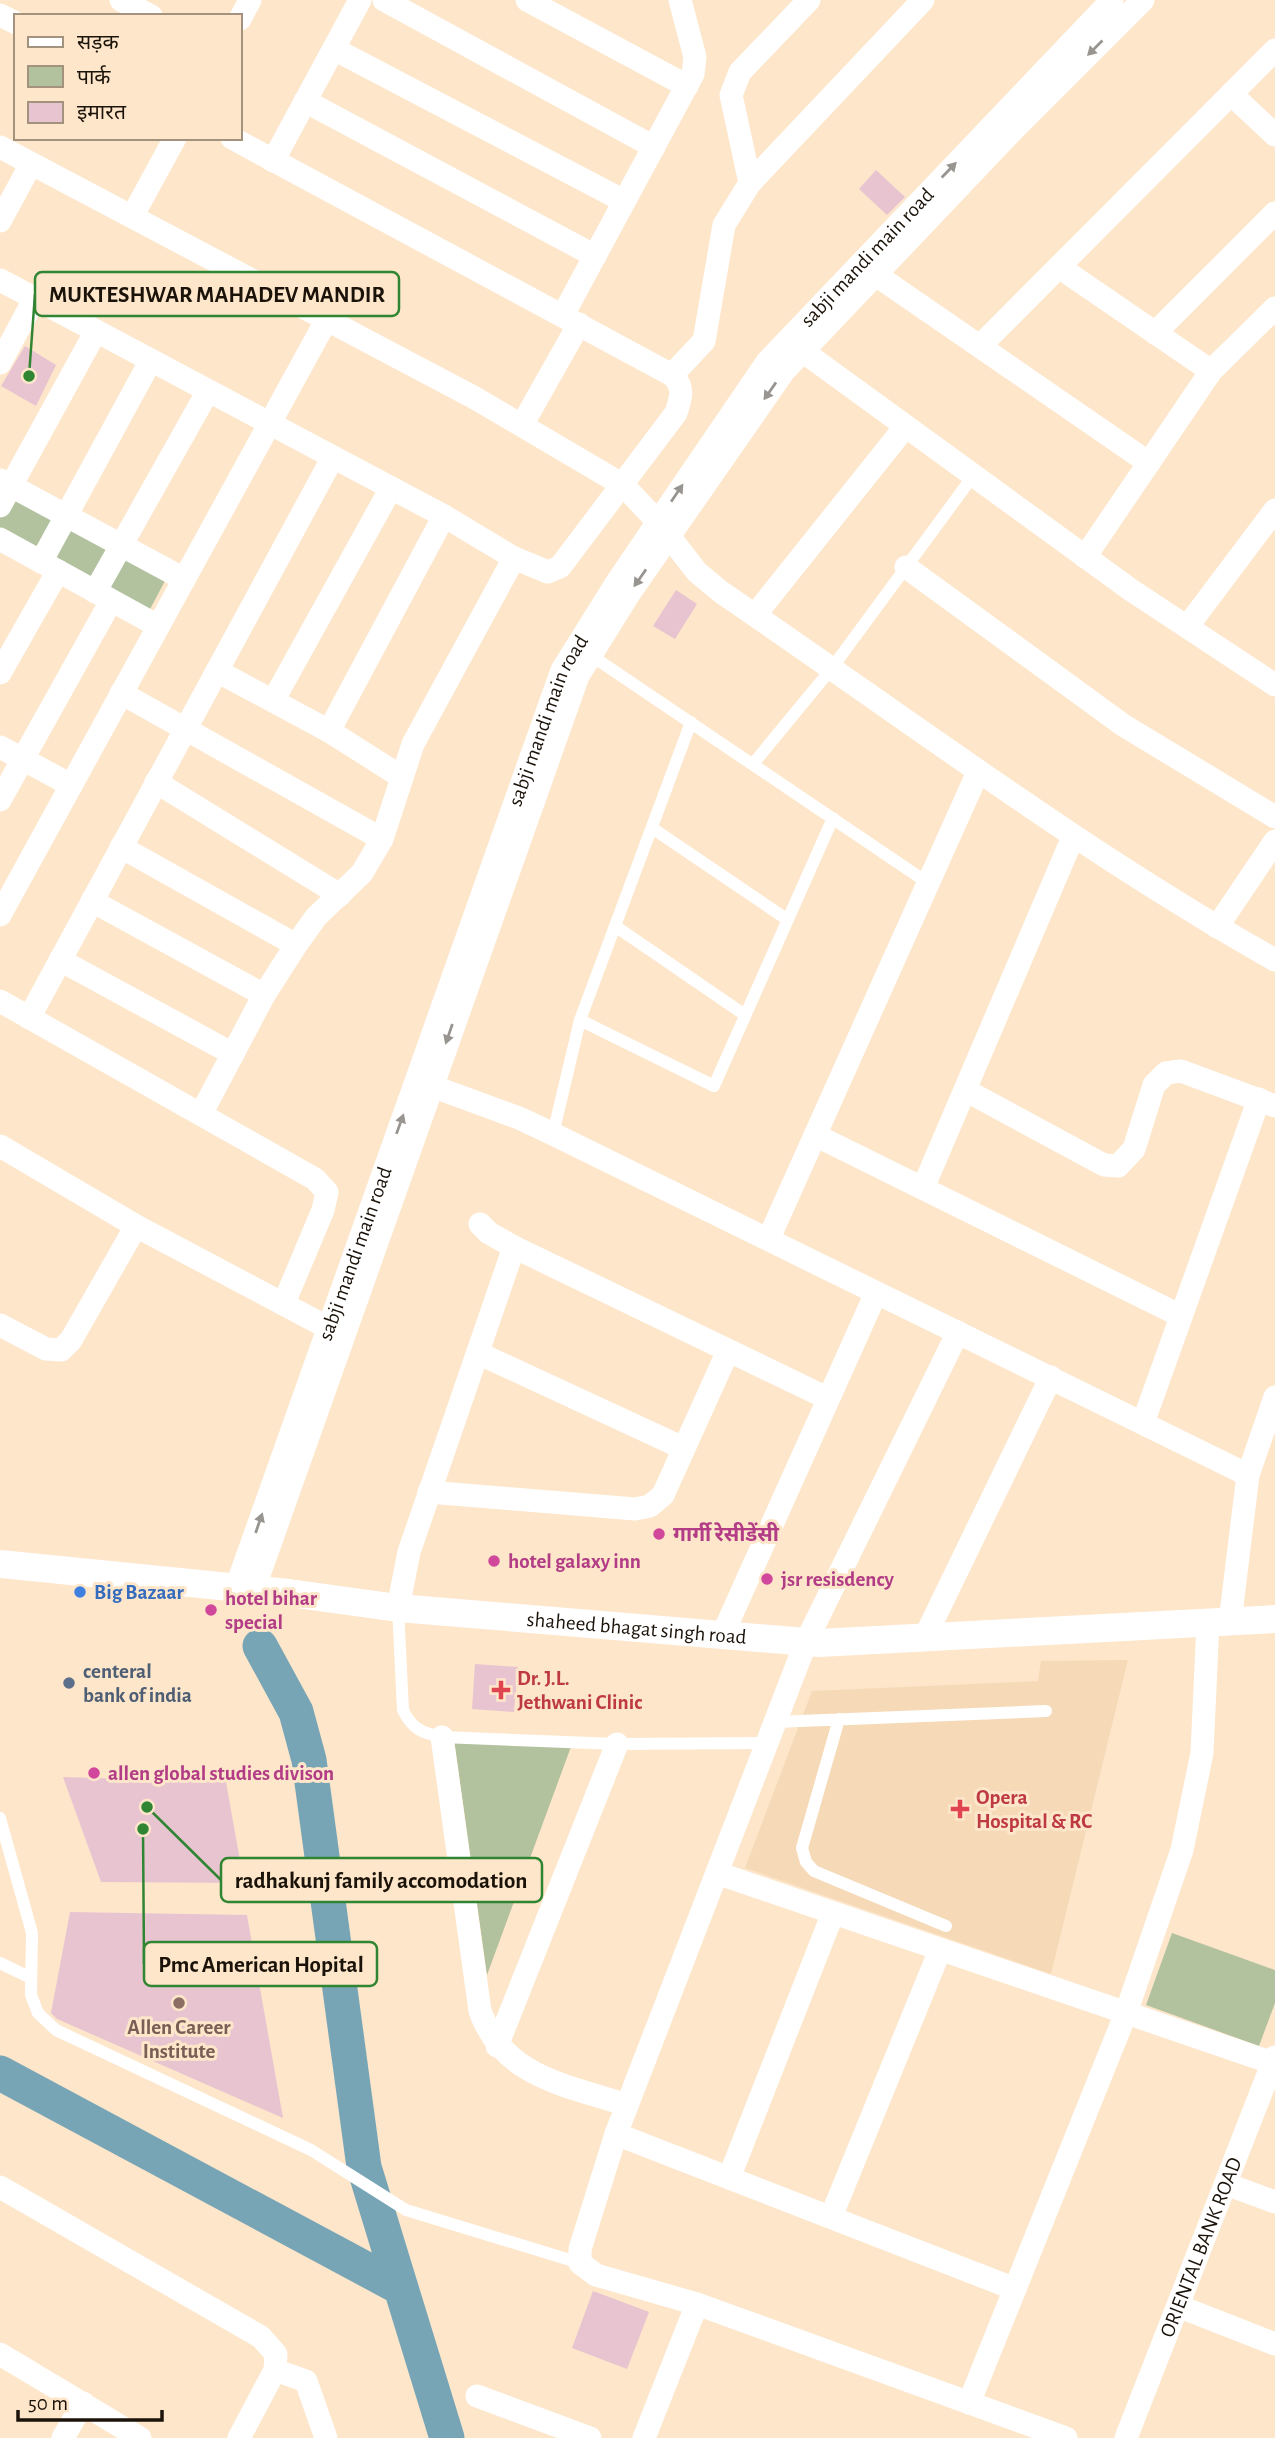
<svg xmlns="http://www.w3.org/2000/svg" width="1275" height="2438" viewBox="0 0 1275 2438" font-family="'Alegreya Sans','Noto Sans Devanagari',sans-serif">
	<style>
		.built { fill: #f6dab8 }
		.green { fill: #b2c19e }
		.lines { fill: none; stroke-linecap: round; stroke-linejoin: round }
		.river { stroke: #77a5b6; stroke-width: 35 }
		.building { fill: #e8c4d1 }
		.service { stroke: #fff; stroke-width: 12 }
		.minor { stroke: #fff; stroke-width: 23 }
		.tertiary { stroke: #fff; stroke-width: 28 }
		.oneway { fill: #989591 }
		.hotel-dot { fill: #d1479c; stroke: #fde6ca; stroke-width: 2.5 }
		.shop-dot { fill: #3f7fe0; stroke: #fde6ca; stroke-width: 2.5 }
		.service-dot { fill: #5c6f8a; stroke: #fde6ca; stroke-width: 2.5 }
		.health-dot { fill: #e0444e; stroke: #fde6ca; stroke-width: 2.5 }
		.education-dot { fill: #8d6e63; stroke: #fde6ca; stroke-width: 2.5 }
		.labels { text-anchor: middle; stroke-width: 6; stroke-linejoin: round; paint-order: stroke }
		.street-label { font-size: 21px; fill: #1b130a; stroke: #fde6ca }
		.hotel-label { font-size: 21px; font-weight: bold; fill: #b23c85; stroke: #fde6ca; text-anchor: start }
		.shop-label { font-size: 21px; font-weight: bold; fill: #366cbe; stroke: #fde6ca; text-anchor: start }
		.service-label { font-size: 21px; font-weight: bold; fill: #4e5e75; stroke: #fde6ca; text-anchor: start }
		.health-label { font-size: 21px; font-weight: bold; fill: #be3a42; stroke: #fde6ca; text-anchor: start }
		.education-label { font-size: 21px; font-weight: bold; fill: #785e54; stroke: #fde6ca }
		.leader { fill: none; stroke: #308533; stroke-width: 2.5 }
		.callout-dot { fill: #308533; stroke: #fde6ca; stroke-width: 2.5 }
		.callout { fill: #fde6ca; stroke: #308533; stroke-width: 2.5 }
		.callout-label { font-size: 23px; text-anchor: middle; font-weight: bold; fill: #1b130a }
	</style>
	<rect width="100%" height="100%" fill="#fde6ca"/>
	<path class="built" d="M1128,1660L1051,1974L745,1868L812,1691L1038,1681L1041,1661Z"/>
	<path class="green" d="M0,486L167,577L148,613L0,532Z
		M454,1739L572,1744L487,1975Z
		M1172,1933L1275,1970V2003L1259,2046L1146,2005Z"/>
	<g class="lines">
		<path class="river" d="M260,1646L296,1712L309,1760L364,2167L401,2288
			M0,2073L401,2288L447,2438"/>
	</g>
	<path class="building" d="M876,170L905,197L887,215L859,189Z
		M25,346L56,365L36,406L1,386Z
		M676,590L697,604L675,639L653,626Z
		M475,1664L518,1667L514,1712L472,1709Z
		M63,1777L226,1782L244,1883L101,1882Z
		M70,1912L247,1915L283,2118L57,2019L51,2013Z
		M593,2291L649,2312L627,2369L572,2348Z"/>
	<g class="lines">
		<path class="service" d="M589,654L928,883
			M753,764L832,668L973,476
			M652,828L788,920
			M615,926L745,1015
			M580,1020L714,1086L833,818
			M553,1134L580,1020L691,722
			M398,1608L403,1710C412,1729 422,1733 442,1737L617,1744L767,1743
			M839,1719L802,1848L806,1862L814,1871L946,1926
			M775,1722L1046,1711
			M0,1818L32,1933L31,1995L38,2013L56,2030L311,2150L406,2210L580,2263
			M0,1963L31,1978"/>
		<g class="minor">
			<path d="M121,0L151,16"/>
			<path d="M384,0L654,147"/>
			<path d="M527,0L687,86"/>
			<path d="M0,15L16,23"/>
			<path d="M240,19L250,0"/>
			<path d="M334,49L624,201"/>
			<path d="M1231,94L1275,135"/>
			<path d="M305,101L595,256"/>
			<path d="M0,147L475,398L623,485L658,522L697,572L721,592C906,718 1080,850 1275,960"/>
			<path d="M273,161L360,0"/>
			<path d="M750,183L923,0"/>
			<path d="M133,215L175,138"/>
			<path d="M0,221L31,164"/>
			<path d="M863,266L1149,463"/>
			<path d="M1059,267L1211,371"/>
			<path d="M0,280L444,516L514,558L548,572L560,567L676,413C681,398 685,387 672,375L232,138"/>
			<path d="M563,315L693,74L695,57L680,0"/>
			<path d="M1155,333L1275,213"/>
			<path d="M790,342L1131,590L1275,685"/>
			<path d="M980,346L1275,50"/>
			<path d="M0,363L35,298"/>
			<path d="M672,375L704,341L724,225L750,183L731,95L740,72L809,0"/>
			<path d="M522,425L579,324"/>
			<path d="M0,480L184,579"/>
			<path d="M0,506L96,331"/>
			<path d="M0,539L158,626"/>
			<path d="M1085,557L1211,371L1275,308"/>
			<path d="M41,562L151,360"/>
			<path d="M906,567L1123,725L1275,817"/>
			<path d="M95,592L208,391"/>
			<path d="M755,615L905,427"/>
			<path d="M1187,627L1275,510"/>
			<path d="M217,671L329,731L400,776"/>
			<path d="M0,673L58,571"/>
			<path d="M121,693L382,839"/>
			<path d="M273,701L391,488"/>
			<path d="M329,731L444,516"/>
			<path d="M0,747L71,785"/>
			<path d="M156,782L340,895"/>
			<path d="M0,800L111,601"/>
			<path d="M121,847L296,945"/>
			<path d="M92,901L264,995"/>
			<path d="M0,915L327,319"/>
			<path d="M1217,927L1275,841"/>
			<path d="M60,960L233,1054"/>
			<path d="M0,1001L315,1179L327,1192L323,1210L284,1303"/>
			<path d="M29,1018L333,457"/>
			<path d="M418,1081L519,1118L553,1134L1248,1475"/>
			<path d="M967,1091L1104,1165L1118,1166L1134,1149L1154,1085L1166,1073L1181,1071L1275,1106"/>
			<path d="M201,1114L264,995L296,945L316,917L362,873L382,839L413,744L514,558"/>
			<path d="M815,1135L1181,1316"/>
			<path d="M0,1146L136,1226L340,1334"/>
			<path d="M923,1188L1073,837"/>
			<path d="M480,1224L489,1233L514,1247L827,1398"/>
			<path d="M769,1238L978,772"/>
			<path d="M0,1325L46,1349L61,1350L71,1340L136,1226"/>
			<path d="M958,1332L806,1642L616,2134L580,2249V2263L596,2275L697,2304L1066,2438"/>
			<path d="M478,1353L683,1448"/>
			<path d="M1143,1423L1259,1099"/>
			<path d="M429,1492L635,1509L650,1506L663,1495L728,1351"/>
			<path id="s1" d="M236,1588L562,670L617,582L767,362L1112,0"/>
			<path d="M254,1589L578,676L629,594L784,371L1015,128L1143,0"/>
			<path d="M398,1608L409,1552L514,1247"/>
			<path d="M1230,1622L1248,1475L1275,1397"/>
			<path d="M722,1636L876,1293"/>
			<path d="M924,1639L1051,1377"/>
			<path d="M442,1737L480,2011C504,2078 567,2085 627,2105"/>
			<path d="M717,1873L1273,2063"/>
			<path d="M497,2046L617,1744"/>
			<path d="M616,2134L1015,2289"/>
			<path d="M729,2178L833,1913"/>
			<path d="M1226,2184L1275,2202"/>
			<path d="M0,2187L261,2337L276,2354L275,2370L239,2438"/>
			<path d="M831,2217L940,1950"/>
			<path d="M1178,2306L1275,2344"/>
			<path d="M0,2354L140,2438"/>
			<path d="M275,2370L306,2381L326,2438"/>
			<path d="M477,2396L590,2438"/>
			<path d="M969,2403L1126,2013L1182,1850L1202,1753L1208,1622"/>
			<path d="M63,2438L83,2403"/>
			<path d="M644,2438L697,2304"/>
			<path id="s2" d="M1126,2438L1275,2057"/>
		</g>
		<path class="tertiary" id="s3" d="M0,1564L289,1593L398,1608L819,1643L1275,1619"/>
	</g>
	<defs><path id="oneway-solid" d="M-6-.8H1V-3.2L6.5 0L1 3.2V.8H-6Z" transform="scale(1.75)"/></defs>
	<g class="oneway">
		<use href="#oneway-solid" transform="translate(1095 48) rotate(135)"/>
		<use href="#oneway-solid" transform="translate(949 170) rotate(-46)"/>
		<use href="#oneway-solid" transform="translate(770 391) rotate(125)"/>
		<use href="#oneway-solid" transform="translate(677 493) rotate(-56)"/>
		<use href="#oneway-solid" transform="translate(640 578) rotate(125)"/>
		<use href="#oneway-solid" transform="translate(449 1034) rotate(109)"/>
		<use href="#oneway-solid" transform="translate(400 1124) rotate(-70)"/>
		<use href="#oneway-solid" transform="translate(259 1523) rotate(-71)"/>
	</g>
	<g class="hotel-dot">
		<circle cx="659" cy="1534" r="7"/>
		<circle cx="494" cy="1561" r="7"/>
		<circle cx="767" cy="1579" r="7"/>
		<circle cx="211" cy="1610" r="7"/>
		<circle cx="94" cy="1773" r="7"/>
	</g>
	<circle class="shop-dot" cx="80" cy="1592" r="7"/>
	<circle class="service-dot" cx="69" cy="1683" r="7"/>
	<g class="health-dot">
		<path d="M497.5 1679.5h7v7h7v7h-7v7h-7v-7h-7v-7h7z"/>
		<path d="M956.5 1798.5h7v7h7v7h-7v7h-7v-7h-7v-7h7z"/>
	</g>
	<circle class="education-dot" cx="179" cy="2003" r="7"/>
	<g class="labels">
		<g class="street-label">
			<text dy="7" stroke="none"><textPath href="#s1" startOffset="1489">sabji mandi main road</textPath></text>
			<text dy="7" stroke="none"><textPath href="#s1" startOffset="922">sabji mandi main road</textPath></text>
			<text dy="7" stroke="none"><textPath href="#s1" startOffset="355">sabji mandi main road</textPath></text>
			<text dy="7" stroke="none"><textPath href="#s3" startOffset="640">shaheed bhagat singh road</textPath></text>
			<text dy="7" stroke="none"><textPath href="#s2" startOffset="205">ORIENTAL BANK ROAD</textPath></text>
		</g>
		<g class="hotel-label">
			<text x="673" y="1541">गार्गी रेसीडेंसी</text>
			<text x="508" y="1568">hotel galaxy inn</text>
			<text x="781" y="1586">jsr resisdency</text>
			<text x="225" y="1605">hotel bihar<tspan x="225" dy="24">special</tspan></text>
			<text x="108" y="1780">allen global studies divison</text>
		</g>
		<g class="shop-label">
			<text x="94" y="1599">Big Bazaar</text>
		</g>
		<g class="service-label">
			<text x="83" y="1678">centeral<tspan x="83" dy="24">bank of india</tspan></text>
		</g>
		<g class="health-label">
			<text x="517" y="1685">Dr. J.L.<tspan x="517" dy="24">Jethwani Clinic</tspan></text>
			<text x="976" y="1804">Opera<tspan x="976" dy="24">Hospital &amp; RC</tspan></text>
		</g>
		<g class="education-label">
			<text x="179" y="2034">Allen Career<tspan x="179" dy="24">Institute</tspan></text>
		</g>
	</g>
	<path class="leader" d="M29 376L35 294M147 1807L221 1880M143 1829L144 1964"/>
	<g class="callout-dot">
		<circle cx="29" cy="376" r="7"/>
		<circle cx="147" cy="1807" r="7"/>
		<circle cx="143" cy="1829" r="7"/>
	</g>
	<g class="callout">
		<rect x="35" y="272" width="364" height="44" rx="7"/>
		<rect x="221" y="1858" width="321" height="44" rx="7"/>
		<rect x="144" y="1942" width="233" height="44" rx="7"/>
	</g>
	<g class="callout-label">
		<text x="217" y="302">MUKTESHWAR MAHADEV MANDIR</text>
		<text x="381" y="1888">radhakunj family accomodation</text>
		<text x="261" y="1972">Pmc American Hopital</text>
	</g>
	<rect x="14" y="14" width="228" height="126" fill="#fde6ca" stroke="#a3927d" stroke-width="2"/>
	<rect x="28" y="37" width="35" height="10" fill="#ffffff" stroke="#a3927d" stroke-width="2"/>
	<text x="77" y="49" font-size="21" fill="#1b130a">सड़क</text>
	<rect x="28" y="66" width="35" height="21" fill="#b2c19e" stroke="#a3927d" stroke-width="2"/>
	<text x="77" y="84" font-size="21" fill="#1b130a">पार्क</text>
	<rect x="28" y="102" width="35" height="21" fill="#e8c4d1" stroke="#a3927d" stroke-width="2"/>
	<text x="77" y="119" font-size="21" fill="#1b130a">इमारत</text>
	<path d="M18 2410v10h144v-10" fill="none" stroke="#1b130a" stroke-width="3.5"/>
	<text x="28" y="2410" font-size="21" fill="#1b130a" stroke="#fde6ca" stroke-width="5" paint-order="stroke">50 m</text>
</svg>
